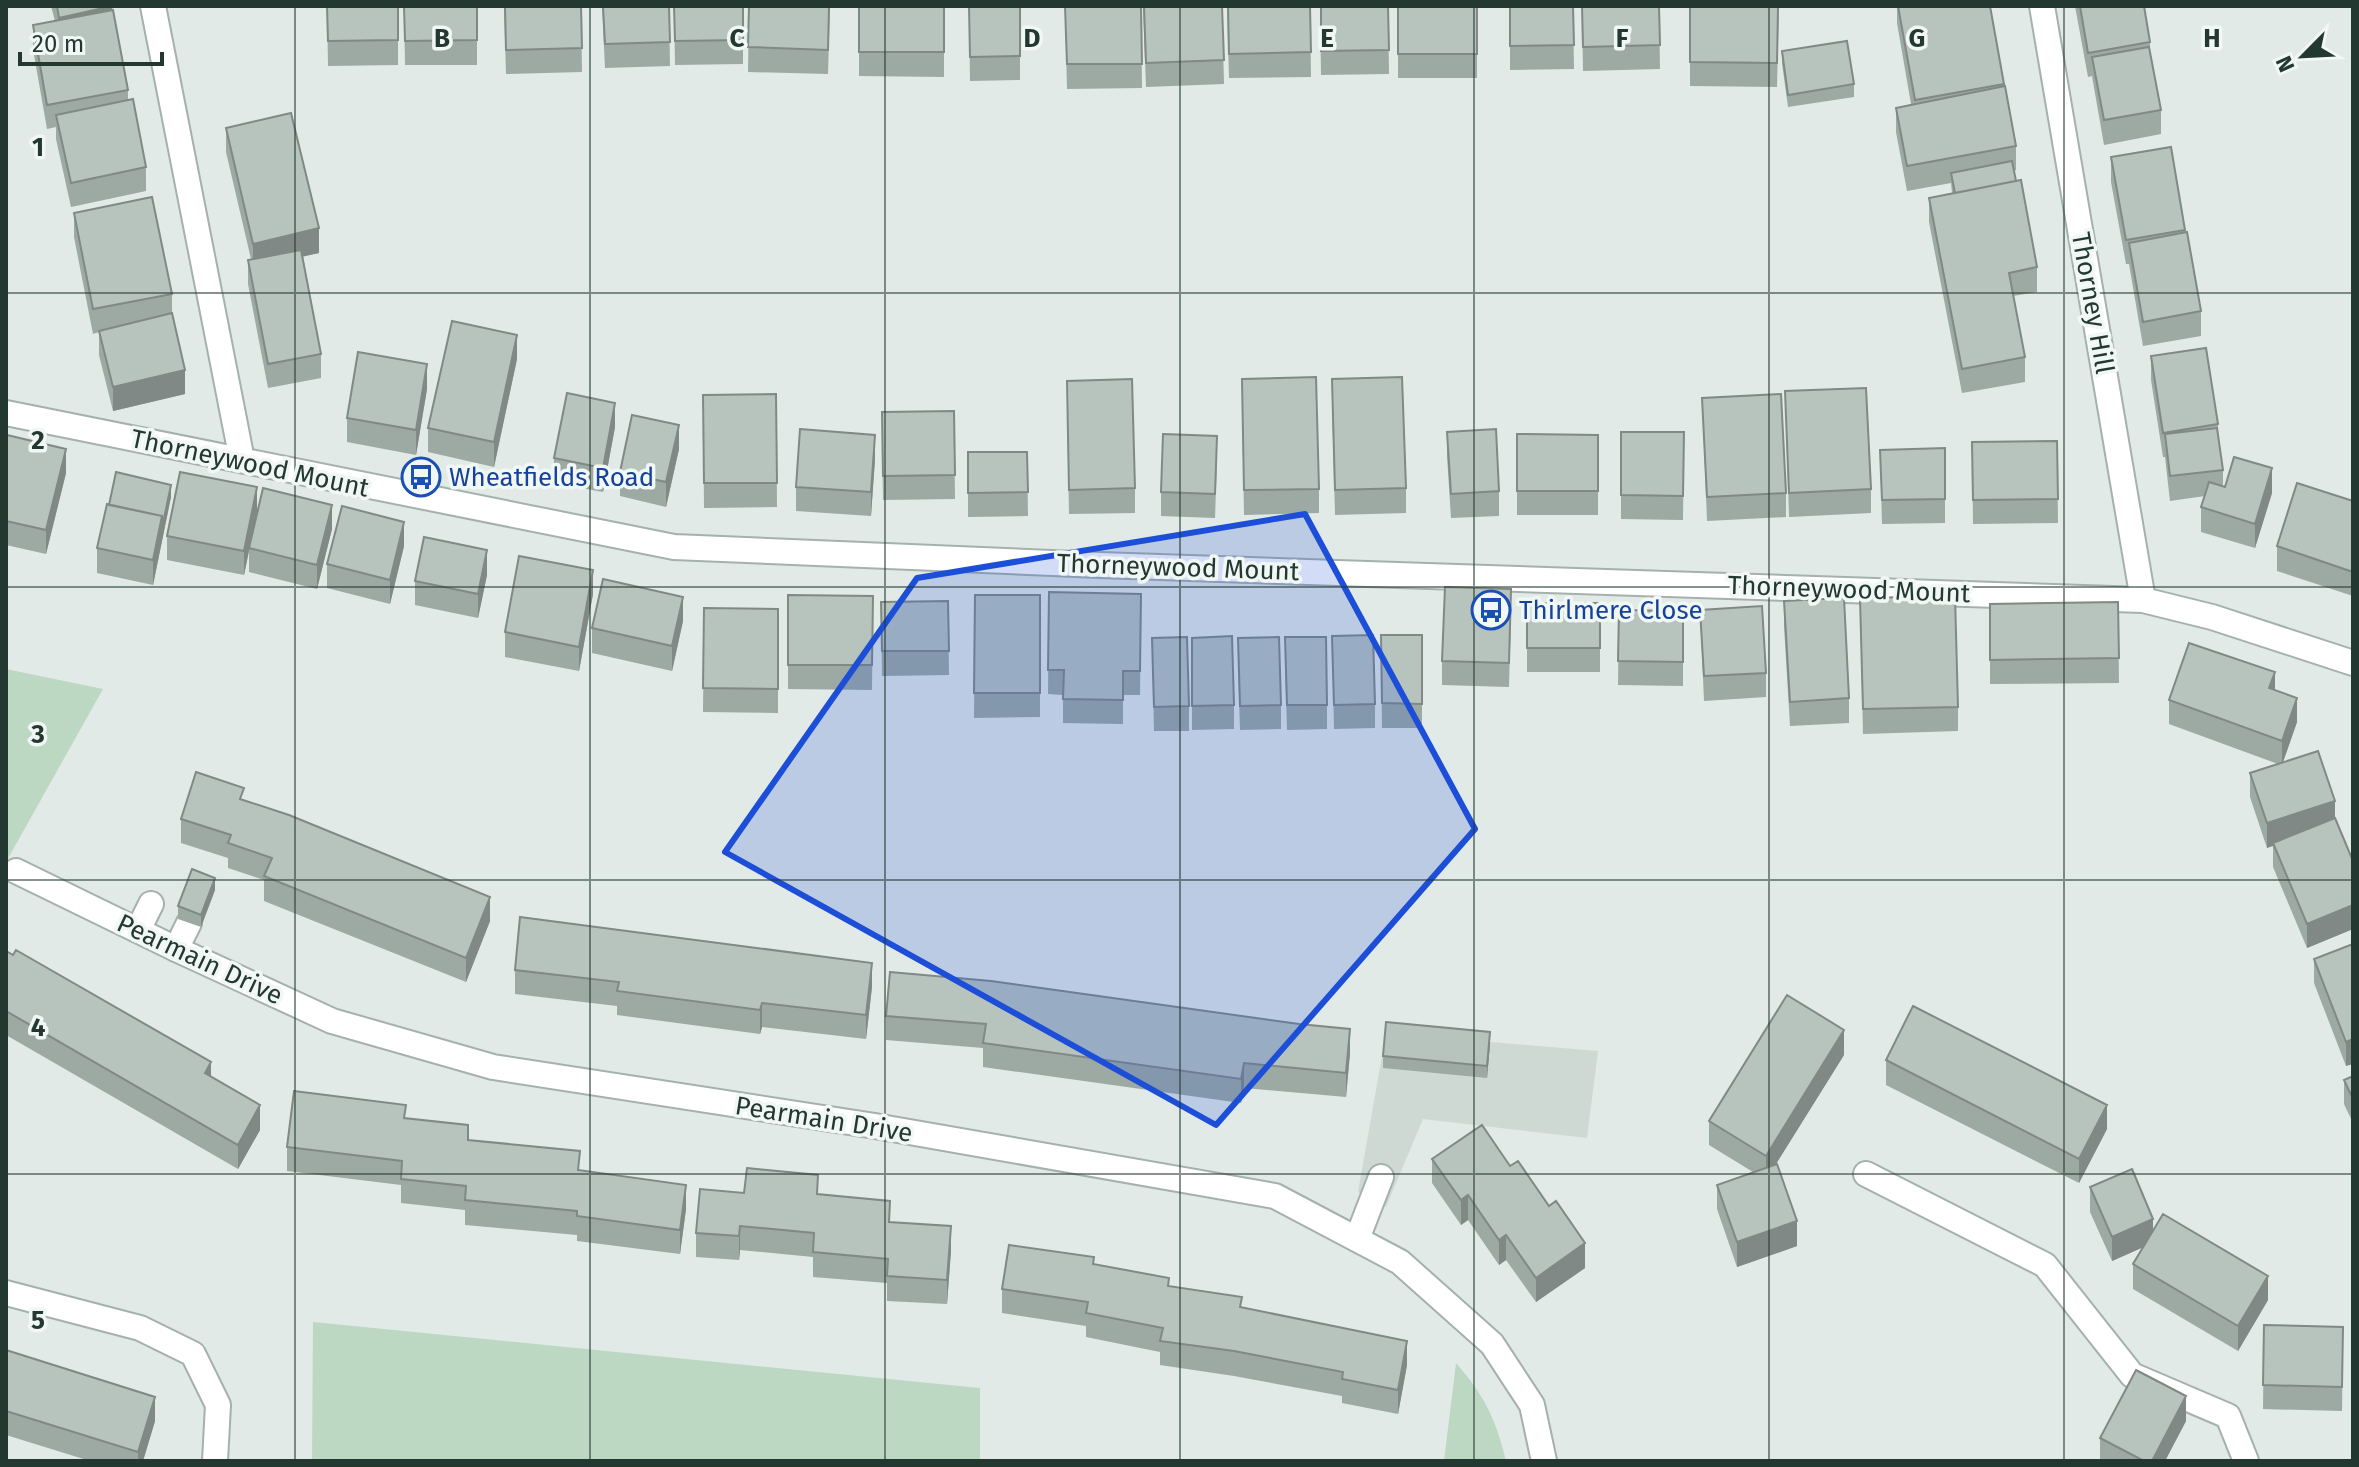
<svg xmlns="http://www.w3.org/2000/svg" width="2359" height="1467" viewBox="0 0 2359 1467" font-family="'Fira Sans',sans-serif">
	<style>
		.built { fill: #cfd9d4 }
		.green { fill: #bcd8c3 }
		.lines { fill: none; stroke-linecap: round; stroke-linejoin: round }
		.lane-casing { stroke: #a5b1ac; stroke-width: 28 }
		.street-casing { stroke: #a5b1ac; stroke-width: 28 }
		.lane { stroke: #fff; stroke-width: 24 }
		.street { stroke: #fff; stroke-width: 24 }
		.wall { fill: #9da9a3 }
		.shaded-wall { fill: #808985 }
		.building { fill: #b7c4be; stroke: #808985; stroke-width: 2 }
		.marked { fill: #1d4ed8; fill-opacity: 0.2; stroke: #1d4ed8; stroke-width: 6; stroke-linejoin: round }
		.grid { fill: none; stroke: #243832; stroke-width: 2; stroke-opacity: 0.55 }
		.labels { text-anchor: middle; stroke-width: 7; stroke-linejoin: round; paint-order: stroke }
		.street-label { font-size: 26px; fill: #243832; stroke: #f1f7f4 }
		.transit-label { font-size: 26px; fill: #164399; stroke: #f1f7f4; text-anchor: start }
		.grid-label { font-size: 26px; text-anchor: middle; font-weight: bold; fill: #243832; stroke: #f1f7f4; stroke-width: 7; stroke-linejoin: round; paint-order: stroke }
	</style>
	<rect width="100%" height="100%" fill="#e1eae6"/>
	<path class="built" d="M1386,1033L1598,1051L1587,1138L1423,1119L1386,1207L1358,1192Z"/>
	<path class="green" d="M6,669L103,689L6,862Z
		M313,1322L980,1388V1461H312Z
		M1456,1363C1484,1395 1496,1419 1506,1461H1444Z"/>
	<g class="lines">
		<defs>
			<path id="lane" d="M138,930L151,904
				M176,949L189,923
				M1357,1239L1381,1177"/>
			<path id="street" d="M153,6L242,460
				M2042,6L2143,600
				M6,413L674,547L1100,565L2143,600L2212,617L2353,663
				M16,871L176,949L332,1021L493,1067L875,1126L1275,1196L1400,1262L1492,1344L1532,1405L1544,1461
				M1866,1174L2045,1265L2132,1375L2228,1416L2246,1461
				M6,1293L140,1328L193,1354L218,1405L215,1461"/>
		</defs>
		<use href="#lane" class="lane-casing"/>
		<use href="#street" class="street-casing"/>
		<use href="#lane" class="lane"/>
		<use href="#street" class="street"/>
	</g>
	<path class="wall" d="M51,6H112L128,90V100L146,167V191L71,207L56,139V127L47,129L33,49V25L55,21Z
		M327,6H398V65L328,66Z
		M404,6H477V65H405Z
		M504,6H581L582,72L506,74Z
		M602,6H669L670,66L605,68Z
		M674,6H743V64L675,65Z
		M749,6H830L828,74L748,72Z
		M859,6H944V77L859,76Z
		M969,6H1020V80L970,81Z
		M1065,6H1141L1142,88L1067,89Z
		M1143,6H1222L1224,84L1146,87Z
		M1227,6H1310L1311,77L1229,78Z
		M1320,6H1388L1389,74L1321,75Z
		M1398,6H1477V78H1398Z
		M1510,6H1573L1574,69L1510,70Z
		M1582,6H1659L1660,69L1583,71Z
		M1690,6H1779L1777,87L1690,86Z
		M1897,6H1990L2016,146V170L2014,171L2016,181L2037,267V292L2013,296L2025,357V382L1962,393L1929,222V198L1952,193L1951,183L1907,191L1896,132V108L1911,104L1897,23Z
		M2075,6H2144L2150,42V54L2161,110V134L2104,145L2092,76L2088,77Z
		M1782,51L1854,84V97L1788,107L1782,63Z
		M226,128L319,253L303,256L321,354V378L268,388L248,284V260L251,259L226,152Z
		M2111,157L2185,230L2201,311V336L2143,346L2129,264H2126L2111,182Z
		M74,213L172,294V314L185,394L113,411L99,355V332L93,334L74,237Z
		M2151,356L2218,424V436L2223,470V486L2272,493L2255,548L2201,532V507L2205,496L2170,501L2165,457H2163L2151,380Z
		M517,359L494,467L428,452V428Z
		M427,389L416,455L347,442V418Z
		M1785,391L1871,489V513L1789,517Z
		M776,394L777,507L704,508L703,395Z
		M1702,398L1786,493V517L1707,521Z
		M1332,403L1406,488V513L1335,515Z
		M1242,404L1319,489V513L1244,515Z
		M1067,405L1135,488V513L1069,514Z
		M954,411L955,499L883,500L882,436Z
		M615,427L603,492L554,483V458Z
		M1447,432L1499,491V516L1451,518L1447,456Z
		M1621,432H1684L1683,520L1621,519Z
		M1517,434L1598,435V515H1517Z
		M6,440L66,473L46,554L6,545Z
		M2057,441L2058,523L1973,524L1972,442Z
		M1945,448V523L1882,524L1880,450Z
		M679,449L666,507L620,496V472Z
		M968,452H1027L1028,516L968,517Z
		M875,459L871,516L796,511V487Z
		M1217,460L1215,518L1161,516V492Z
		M171,497L153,585L97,573V548L109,505Z
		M2353,501V596L2277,571V546Z
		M257,511L252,536L332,529L317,589L249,572V551L244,575L167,560V536Z
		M404,546L390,604L327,588V564Z
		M487,575L478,618L415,605V581Z
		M1049,592L1141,594L1140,695H1123V724L1063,723V695L1048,694Z
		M593,594L579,671L505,657V632Z
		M788,595L873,596L872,690L788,689Z
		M975,595H1040V717L974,718Z
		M1860,598L1958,707V731L1863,734Z
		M948,601L949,675L882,676L881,602Z
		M1784,601L1849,698V723L1790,726L1784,626Z
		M2118,602L2119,683L1990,684V604Z
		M1527,603H1600V672H1527Z
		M704,608L778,609V713L703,712Z
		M1619,610L1683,611V686L1618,685Z
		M1700,610L1766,673V697L1704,701Z
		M1511,614L1509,687L1442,685V661Z
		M683,621L672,671L592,653V628Z
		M1381,635H1422V728H1382Z
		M1332,636L1375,704V728L1334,729Z
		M1152,638L1189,706V731H1154Z
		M1192,638L1234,705V729L1192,730Z
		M1238,662L1281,705V729L1240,730Z
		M1285,662L1327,705V729L1287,730Z
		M2275,690L2297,722L2283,762L2335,818L2353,861V929L2307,948L2273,867V845L2267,848L2250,797V773L2278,764L2169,724V700Z
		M244,801L490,921L466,982L264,901V880L228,868V858L181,843V819Z
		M215,890L201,927L178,919V906Z
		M2353,944L2346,1066L2314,983V959Z
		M6,951L211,1077L260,1130L238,1169L6,1035Z
		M515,970L872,987L866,1039L762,1027L760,1034L617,1015V1006L515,994Z
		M886,1016L1350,1053L1346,1097L1244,1088L1241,1103L983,1067V1048L886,1040Z
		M1490,1044L1487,1078L1383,1068V1056Z
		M1844,1055L1776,1164L1797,1246L1737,1267L1717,1209V1185L1753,1172L1709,1145V1121Z
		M1886,1060L2107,1129L2079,1183L1886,1085Z
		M2353,1076V1123L2344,1104V1080Z
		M406,1118L468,1140L580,1170L686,1209L680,1254L577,1241V1235L465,1225V1210L401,1203V1185L287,1171V1147Z
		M1432,1159L1510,1166L1585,1268L1536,1302L1506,1260L1499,1265L1468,1220L1461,1225L1432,1183Z
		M2090,1187L2153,1230L2268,1300L2238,1351L2133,1289V1264L2143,1247L2112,1261L2090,1212Z
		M744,1193L818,1194L890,1222L951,1251L947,1304L887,1301V1283L813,1277V1257L740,1250L739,1260L696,1257V1233Z
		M1094,1264L1242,1307L1407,1365L1398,1414L1342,1403V1396L1234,1376L1160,1365V1352L1086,1337V1326L1002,1313V1289Z
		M2264,1325L2343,1327L2342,1411L2263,1409Z
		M6,1350L155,1421L143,1461H90L6,1435Z
		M2186,1421L2165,1461H2100V1438Z"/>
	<path class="shaded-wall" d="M112,6V31L59,42V18Z
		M319,228V253L253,268V244Z
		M517,335V359L494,467V442Z
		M427,364V389L416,455V430Z
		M185,370V394L113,411V387Z
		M615,403V427L603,492V468Z
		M679,425V449L666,507V482Z
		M875,435V459L871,516V492Z
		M66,449V473L46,554V530Z
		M2272,468V493L2255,548V524Z
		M171,485V497L153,585V560L162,516Z
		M257,487V511L244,575V551Z
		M332,505V529L317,589V565Z
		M404,522V546L390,604V580Z
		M487,550V575L478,618V594Z
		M593,570V594L579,671V647Z
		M683,597V621L672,671V646Z
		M2275,672V696L2269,688Z
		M2297,698V722L2282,765V741Z
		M2335,801V825L2267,848V823Z
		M215,878V890L201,927V915Z
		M490,897V921L466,982V958Z
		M2353,905V929L2307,948V924Z
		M872,963V987L866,1039V1015Z
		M762,1003V1027L760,1034V1010Z
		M1350,1029V1053L1346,1097V1073Z
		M1844,1030V1055L1766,1180V1156Z
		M1490,1032V1044L1487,1078V1066Z
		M2353,1039V1064L2346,1066V1042Z
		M211,1062V1086L205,1073Z
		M1244,1063V1088L1241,1103V1079Z
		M260,1105V1130L238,1169V1145Z
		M2107,1105V1129L2079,1183V1159Z
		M686,1185V1209L680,1254V1230Z
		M1468,1195V1220L1461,1225V1200Z
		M2153,1219V1243L2112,1261V1237Z
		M1797,1221V1246L1737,1267V1242Z
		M740,1226V1250L739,1260V1236Z
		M951,1226V1251L947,1304V1280Z
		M1506,1235V1260L1499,1265V1240Z
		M1585,1243V1268L1536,1302V1278Z
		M2268,1276V1300L2238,1351V1326Z
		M1407,1341V1365L1398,1414V1390Z
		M2186,1396V1421L2165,1461H2152Z
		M155,1397V1421L143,1461H138V1452Z"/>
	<path class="building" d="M57,6H112L59,18Z
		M327,6H398V40L328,41Z
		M404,6H477V40L405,41Z
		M505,6H581L582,48L506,50Z
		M603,6H669L670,42L605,44Z
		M674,6H743V40L675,41Z
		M749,6H829L828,50L748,47Z
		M859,6H944V52H859Z
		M969,6H1020V56L970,57Z
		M1065,6H1141L1142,64H1067Z
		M1144,6H1222L1224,60L1146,63Z
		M1228,6H1310L1311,52L1229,54Z
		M1321,6H1388L1389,50L1321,51Z
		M1398,6H1477V54H1398Z
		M1510,6H1573L1574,45L1510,46Z
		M1582,6H1659L1660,45L1583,47Z
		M1690,6H1778L1777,63L1690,62Z
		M1898,6H1990L2004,84L1915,100Z
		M2080,6H2144L2150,42L2088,53Z
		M113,10L128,90L47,105L33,25Z
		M1847,41L1854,84L1788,95L1782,51Z
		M2149,47L2161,110L2104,120L2092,57Z
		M2005,86L2016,146L1907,166L1896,108Z
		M133,99L146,167L71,183L56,115Z
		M291,113L319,228L253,244L226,128Z
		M2171,147L2185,230L2126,240L2111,157Z
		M2012,161L2016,181L1955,193L1951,173Z
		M2021,180L2037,267L2009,273L2025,357L1962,369L1929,198Z
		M152,197L172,294L93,309L74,213Z
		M2187,232L2201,311L2143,322L2129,243Z
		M301,250L321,354L268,364L248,260Z
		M172,313L185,370L113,387L99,331Z
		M452,321L517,335L494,442L428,428Z
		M2206,348L2218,424L2163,433L2151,356Z
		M358,352L427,364L416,430L347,418Z
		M1316,377L1319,489L1244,490L1242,379Z
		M1402,377L1406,488L1335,490L1332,379Z
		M1132,379L1135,488L1069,490L1067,381Z
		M1866,388L1871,489L1789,493L1785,391Z
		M567,393L615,403L603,468L554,458Z
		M776,394L777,483H704L703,395Z
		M1781,394L1786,493L1707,497L1702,398Z
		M954,411L955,475L883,476L882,412Z
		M632,415L679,425L666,482L620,472Z
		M2217,428L2223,470L2170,476L2165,434Z
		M800,429L875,435L871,492L796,487Z
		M1496,429L1499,491L1451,494L1447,432Z
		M1621,432H1684L1683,496L1621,495Z
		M1163,434L1217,436L1215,494L1161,492Z
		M1517,434L1598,435V491H1517Z
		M7,435L66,449L46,530L6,521V440Z
		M2057,441L2058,499L1973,500L1972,442Z
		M1945,448V499L1882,500L1880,450Z
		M968,452H1027L1028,492L968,493Z
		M2234,457L2272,468L2255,524L2201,507L2209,482L2225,487Z
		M116,472L171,485L162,528V516L109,505Z
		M180,472L257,487L244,551L167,536Z
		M2297,483L2353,501V572L2277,546Z
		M263,488L332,505L317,565L249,548Z
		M107,504L162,516L153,560L97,548Z
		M342,506L404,522L390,580L327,564Z
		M424,537L487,550L478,594L415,581Z
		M519,556L593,570L579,647L505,632Z
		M603,579L683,597L672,646L592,628Z
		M1445,587L1511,589L1509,663L1442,661Z
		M1049,592L1141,594L1140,671H1123V700L1063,699L1064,670H1048Z
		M788,595L873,596L872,665H788Z
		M975,595H1040V693H974Z
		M1955,596L1958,707L1863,709L1860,598Z
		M1844,598L1849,698L1790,702L1784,601Z
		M948,601L949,651H882L881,602Z
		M2118,602L2119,658L1990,660V604Z
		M1527,603H1600V648H1527Z
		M1762,606L1766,673L1704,676L1700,610Z
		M704,608L778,609V689L703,688Z
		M1619,610L1683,611V662L1618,661Z
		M1373,635L1375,704L1334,705L1332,636Z
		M1381,635H1422V704L1382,703Z
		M1232,636L1234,705L1192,706V638Z
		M1187,637L1189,706L1154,707L1152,638Z
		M1279,637L1281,705L1240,706L1238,638Z
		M1285,637H1326L1327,705H1287Z
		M2189,643L2275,672L2269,688L2297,698L2282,741L2169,700Z
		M2318,751L2335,801L2267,823L2250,773Z
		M196,772L244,788L240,799L289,815L490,897L466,958L264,876L272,858L228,843L231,835L181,819Z
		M2335,818L2353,861V905L2307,924L2273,843Z
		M192,869L215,878L201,915L178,906Z
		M520,917L872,963L866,1015L762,1003L760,1010L617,991L619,982L515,970Z
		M2353,944V1039L2346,1042L2314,959Z
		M16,950L211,1062L205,1073L260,1105L238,1145L6,1011V951L13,955Z
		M890,972L991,981L1299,1024L1350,1029L1346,1073L1244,1063L1241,1079L983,1043L986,1024L886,1016Z
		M1787,995L1844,1030L1766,1156L1709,1121Z
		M1913,1006L2107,1105L2079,1159L1886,1060Z
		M1386,1022L1490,1032L1487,1066L1383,1056Z
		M2353,1076V1099L2344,1080Z
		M294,1091L406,1105L404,1118L468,1125V1140L580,1151L578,1170L686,1185L680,1230L577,1216V1211L465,1200L466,1186L401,1179L402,1161L287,1147Z
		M1482,1125L1510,1166L1518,1161L1549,1206L1556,1201L1585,1243L1536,1278L1506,1235L1499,1240L1468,1195L1461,1200L1432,1159Z
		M1777,1164L1797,1221L1737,1242L1717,1185Z
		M747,1168L818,1175L817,1194L890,1201L889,1222L951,1226L947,1280L887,1276L888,1259L813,1252L814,1233L740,1226L739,1236L696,1233L700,1189L744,1193Z
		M2132,1169L2153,1219L2112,1237L2090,1187Z
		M2163,1214L2268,1276L2238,1326L2133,1264Z
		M1009,1245L1094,1257L1093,1264L1169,1278L1168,1286L1242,1297L1240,1307L1407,1341L1398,1390L1342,1379L1343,1372L1234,1351L1160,1341L1163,1328L1086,1313L1088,1302L1002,1289Z
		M2264,1325L2343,1327L2342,1387L2263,1385Z
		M6,1350L155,1397L138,1452L6,1411Z
		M2136,1370L2186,1396L2152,1461H2144L2100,1438Z"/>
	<path class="marked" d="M1305,514L1475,829L1216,1125L725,852L917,578Z"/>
	<path class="grid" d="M295,6V1461M590,6V1461M885,6V1461M1180,6V1461M1474,6V1461M1769,6V1461M2064,6V1461M6,293H2353M6,587H2353M6,880H2353M6,1174H2353"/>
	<defs>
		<symbol id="bus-ring" viewBox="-11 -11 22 22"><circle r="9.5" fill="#f1f7f4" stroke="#1a4fb4" stroke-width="1.5"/><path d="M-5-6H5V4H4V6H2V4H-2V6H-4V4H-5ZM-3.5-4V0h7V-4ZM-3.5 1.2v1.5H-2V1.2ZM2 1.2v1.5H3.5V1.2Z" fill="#1a4fb4"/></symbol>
	</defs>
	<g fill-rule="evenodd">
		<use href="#bus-ring" x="399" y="455" width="44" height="44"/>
		<use href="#bus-ring" x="1469" y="588" width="44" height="44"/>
	</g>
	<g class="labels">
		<g class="street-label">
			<text transform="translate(2093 303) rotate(80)" y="9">Thorney Hill</text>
			<text transform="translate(250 463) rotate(12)" y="9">Thorneywood Mount</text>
			<text transform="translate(1178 567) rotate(2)" y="9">Thorneywood Mount</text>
			<text transform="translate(1849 589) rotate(2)" y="9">Thorneywood Mount</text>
			<text transform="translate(200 959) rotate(25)" y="9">Pearmain Drive</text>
			<text transform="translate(824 1119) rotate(9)" y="9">Pearmain Drive</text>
		</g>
		<g class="transit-label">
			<text x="449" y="486">Wheatfields Road</text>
			<text x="1519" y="619">Thirlmere Close</text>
		</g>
	</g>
	<g class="grid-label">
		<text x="442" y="47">B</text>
		<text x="737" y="47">C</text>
		<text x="1032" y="47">D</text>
		<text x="1327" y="47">E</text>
		<text x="1622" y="47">F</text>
		<text x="1917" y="47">G</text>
		<text x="2212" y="47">H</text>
		<text x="38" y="156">1</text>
		<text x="38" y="449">2</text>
		<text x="38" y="743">3</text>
		<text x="38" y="1036">4</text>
		<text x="38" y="1329">5</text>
	</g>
	<rect width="2359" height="1467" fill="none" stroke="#243832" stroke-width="16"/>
	<g transform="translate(2303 56) rotate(246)" stroke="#f1f7f4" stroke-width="6" paint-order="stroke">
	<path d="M0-6L14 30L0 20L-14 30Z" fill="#243832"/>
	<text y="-12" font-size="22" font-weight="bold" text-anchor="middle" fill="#243832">N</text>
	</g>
	<path d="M20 52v12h142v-12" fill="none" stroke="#243832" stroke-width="4"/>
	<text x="32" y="52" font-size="24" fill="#243832" stroke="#f1f7f4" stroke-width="6" paint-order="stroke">20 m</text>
</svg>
